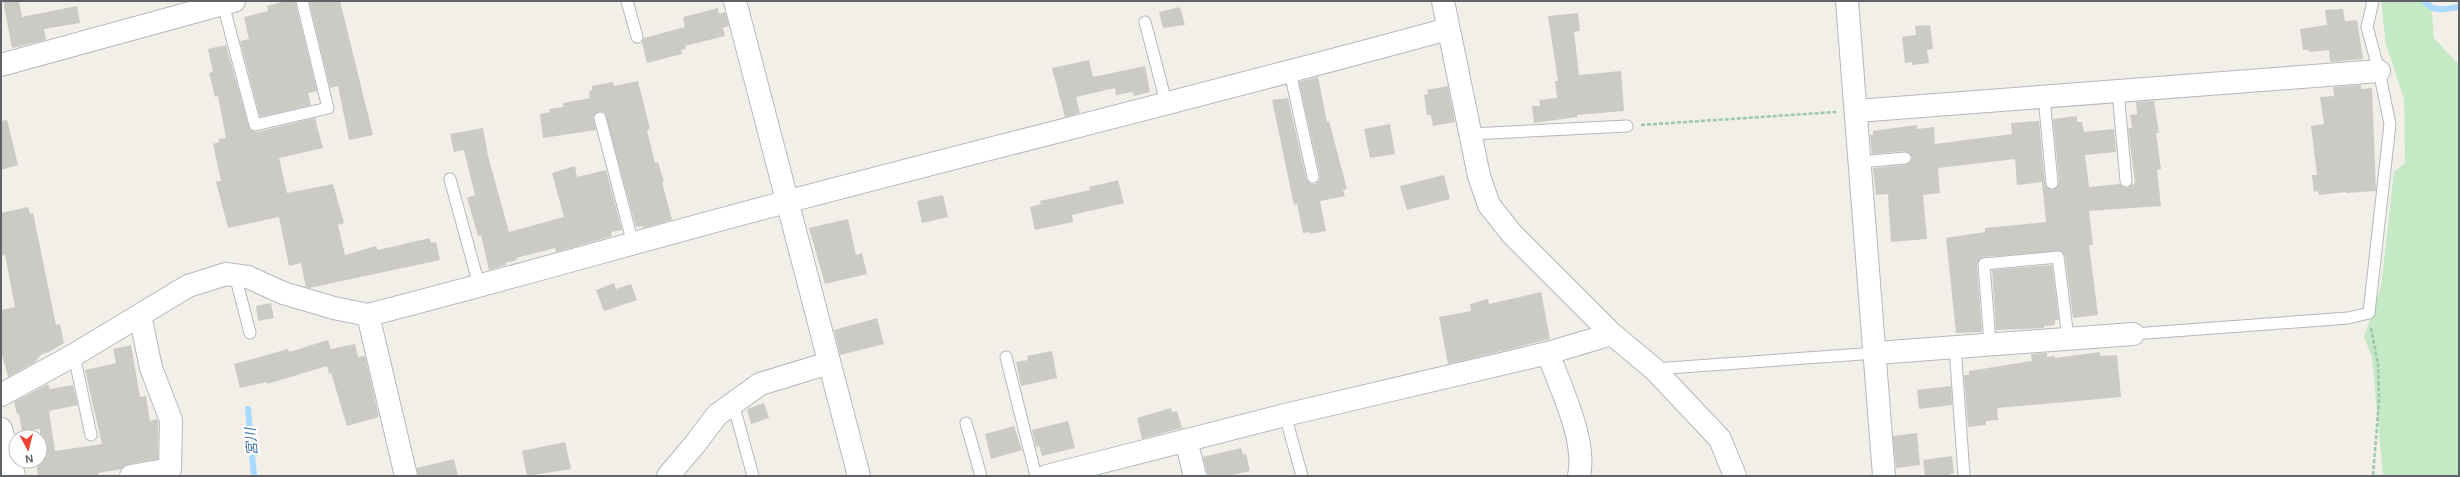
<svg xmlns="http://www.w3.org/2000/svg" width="2460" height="477" viewBox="0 0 2460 477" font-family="'DM Sans','Noto Sans JP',sans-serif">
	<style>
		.green { fill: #c5e8c5 }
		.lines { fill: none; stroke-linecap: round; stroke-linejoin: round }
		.stream { stroke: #aadaff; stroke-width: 6 }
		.building { fill: #cccac5 }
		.lane-casing { stroke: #b5b8bc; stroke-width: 13 }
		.street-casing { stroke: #b5b8bc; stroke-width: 24 }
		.secondary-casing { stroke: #b6babf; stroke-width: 24 }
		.path { stroke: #9cc7a9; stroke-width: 2.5; stroke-dasharray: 4 2; stroke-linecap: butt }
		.lane { stroke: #fff; stroke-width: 11 }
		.street { stroke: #fff; stroke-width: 22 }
		.secondary { stroke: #fff; stroke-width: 22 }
		.labels { text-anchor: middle; stroke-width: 4; stroke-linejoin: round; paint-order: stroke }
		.water-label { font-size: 14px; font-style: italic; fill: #4174aa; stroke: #fff }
	</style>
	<rect width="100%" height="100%" fill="#f1efe8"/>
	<path class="green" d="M2381,1H2431L2434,38L2459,65V476H2383L2372,357L2364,337L2381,287L2394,172L2405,163L2404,99L2386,44Z"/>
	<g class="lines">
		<path class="stream" d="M2424,1C2434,13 2445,9 2459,7
			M248,409L254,476"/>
	</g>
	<path class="building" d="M3,1H19L22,17L77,6L80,23L44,29L46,40L12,48Z
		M286,1H295L317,91L308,93L311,105L260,117L240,41L249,39L244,17L268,11L267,6Z
		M309,1H340L373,135L349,140L338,86L330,88Z
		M1180,7L1185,25L1163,28L1159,12Z
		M718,8L719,14L725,12L729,26L723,28L725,36L685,46L686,49L681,50L682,54L647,63L642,42L644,38L685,27L683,17Z
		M2343,9L2345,21L2357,20L2363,59L2330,62L2329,50L2309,52V50H2303L2300,29L2327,25L2325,10Z
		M1578,13L1580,31L1574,32L1579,75L1621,71L1624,111L1577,115V117L1534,123L1532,106H1540L1539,100L1557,98L1555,81H1558L1548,16Z
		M1930,25L1933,49L1927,50L1929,63L1912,65V62L1905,63L1902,37L1916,35L1915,26Z
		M226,45L250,130L257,132L315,118L323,148L279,158L287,193L333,184L344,223L338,225L345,255L376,246L378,250L430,238L431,243L436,242L440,260L309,288L306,287L301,263L289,266L279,217L228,228L216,182L221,181L213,144L219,142L218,139L226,138L218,96L215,97L209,73L213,72L208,49Z
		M1089,60L1093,77L1145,66L1150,92L1134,96L1133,92L1116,95L1115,88L1076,97L1080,113L1065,117L1052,68Z
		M1318,77L1327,122L1329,121L1347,189L1343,190L1345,196L1320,201L1326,231L1310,234V232L1303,233L1297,204L1294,205L1272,100L1288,98L1306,178L1311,184H1315L1320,179V176L1299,82Z
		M638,81L650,129L647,130L655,163L658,162L664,182H662L672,220L643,228L642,226L636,227L605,113L599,111L593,116L596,130L543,138L540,114L550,112L549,109L563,107V103L590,98L589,91L592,90V86L613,82L614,86Z
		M2361,85V89L2372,88L2376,191L2346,193V192L2319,195L2318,191L2314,192L2312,175H2317L2311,126L2324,124L2320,97L2334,96L2333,87Z
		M1448,86L1455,122L1433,126L1431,115H1427L1424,95L1428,94L1427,90Z
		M2154,101L2159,133H2156L2161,169L2157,170L2161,206L2089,211L2093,245H2089L2098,315L2073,318L2065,256L2061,251L1983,257L1980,259L1977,265L1982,332L1956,333L1946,238L1985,232V228L2046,222L2042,182L2017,185L2015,159L1938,168L1940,193L1923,195L1927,239L1891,242L1888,194L1876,195L1873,168L1906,165L1911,161L1912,157L1905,151L1872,154L1870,135H1873V131L1917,125V129L1934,127L1935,144L2012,134L2011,123L2039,121L2045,184L2047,187L2052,190L2056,188L2059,182L2053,119L2077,116V122H2082L2084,132L2114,129L2116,152L2085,155L2089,187L2120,184L2127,188L2135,183L2128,128H2132L2130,115L2137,114L2136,102Z
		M7,120L18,165L1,170V121Z
		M1390,124L1395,154L1370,158L1364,129Z
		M483,128L488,156L509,232L564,217L552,173L575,166L577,177L606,170L622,230L611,232L612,236L556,252L555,248L516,258L517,260L505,263L506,265L489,270L481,235L478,236L467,198L475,195L464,150L454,152L450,134Z
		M1444,175L1450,199L1407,210L1400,186Z
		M1118,180L1124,203L1072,215L1073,222L1035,230L1030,207L1041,204L1040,201L1090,190L1089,187Z
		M943,195L948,217L922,223L917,201Z
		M28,207L30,214L33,213L56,325L60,324L64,343L49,352L42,354L35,362L8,377L1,351V310L15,307L5,255L1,256V213Z
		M848,219L856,255L862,253L867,274L825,284L809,228Z
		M2052,265L2059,320H2055V325L2044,326V328L1996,330L1992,270Z
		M614,283L616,289L631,284L637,300L604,311L596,290Z
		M1541,292L1550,339L1448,364L1439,317L1471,311L1470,304L1488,299L1489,304Z
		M271,303L274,318L258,321L256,306Z
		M877,318L884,344L840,355L834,330Z
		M328,340L331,349L355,344L358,357L365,356L379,417L347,426L331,373L329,374L327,366L267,384V382L240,388L234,364L288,349L289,352Z
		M131,345L140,397L146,396L150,421L157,419L158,421V459L129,464L121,469L98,473L99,476H38L36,461H40V429L22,431L19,414H17L14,402L48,384L50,389L73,385L78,405L49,411L55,451L102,444L85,370L116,363L113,349Z
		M1052,351L1057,378L1021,386L1016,362L1028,360L1027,356Z
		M2100,352V356L2117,355L2121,397L1997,408L1998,420L1986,421V425L1968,427L1964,375H1969V371L2032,361L2031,354L2047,353V357L2055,356V358Z
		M1951,386L1952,405L1919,409L1917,390Z
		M764,403L769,418L751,424L747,409Z
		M1171,408L1172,412L1177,411L1182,428L1142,439L1137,418Z
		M1068,421L1075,448L1042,456L1039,446L1036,447L1032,430Z
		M1014,426L1022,450L991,459L985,434Z
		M1917,433L1920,465L1896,468L1893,436Z
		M565,442L571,469L527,476L522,451Z
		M1241,448L1243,455L1246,454L1250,471L1228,476H1208L1203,457Z
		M1952,456L1954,473L1950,474V476H1925L1923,460Z
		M454,459L458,476H418L417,468Z"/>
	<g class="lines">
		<defs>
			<path id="lane" d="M627,1L637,37
				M223,4L255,125L328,108L302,1
				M1145,22L1166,102
				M1290,72L1313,177
				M2118,91L2126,181
				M2044,97L2052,183
				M600,118L633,244
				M1471,134L1627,126
				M1860,162L1905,158
				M450,179L479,285
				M235,275L250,333
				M2133,334L2348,318L2369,313L2390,124L2379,71L2367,27L2373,1
				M1990,343L1984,264L2058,257L2068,338
				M1955,346L1964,476
				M74,355L91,435
				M1006,357L1036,476
				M1654,369L1876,353
				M733,403L753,476
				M1285,415L1302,476
				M966,423L981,476"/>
			<path id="street" d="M1443,1L1479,176L1489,205L1512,234L1612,334L1654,369L1720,439L1735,476
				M1847,1L1884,476
				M1,65L234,1
				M1857,111L2379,71
				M368,315L406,476
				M1548,353C1560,387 1587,440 1579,476
				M1876,353L2133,334
				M1,395L74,355L188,286L226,274L248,277L283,293L334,308L368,315C509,279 649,238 790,201C1009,143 1229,89 1448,29
				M1186,440L1195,476
				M131,476L170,469L171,420L151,368L140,315
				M668,476L695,444L717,415L760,384L829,363
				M1047,476L1285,415L1548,353L1612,334"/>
			<path id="secondary" d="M735,1L859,476
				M1,429L14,476"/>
		</defs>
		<use href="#lane" class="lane-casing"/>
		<use href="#street" class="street-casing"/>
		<use href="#secondary" class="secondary-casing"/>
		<path class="path" d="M1641,125L1836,112
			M2371,328L2378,364L2379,399L2373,476"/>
		<use href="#lane" class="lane"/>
		<use href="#street" class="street"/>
		<use href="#secondary" class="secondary"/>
	</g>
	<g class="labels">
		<g class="water-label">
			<text transform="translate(251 442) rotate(-95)" y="5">宮川</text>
		</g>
	</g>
	<rect width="2460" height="477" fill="none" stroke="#5f6368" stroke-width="4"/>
	<g transform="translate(28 449) rotate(173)"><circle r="19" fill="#ffffff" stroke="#bfc1c3"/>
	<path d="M0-3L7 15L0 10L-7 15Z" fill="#ea4335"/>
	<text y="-6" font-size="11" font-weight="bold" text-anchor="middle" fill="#5f6368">N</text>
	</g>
</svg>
